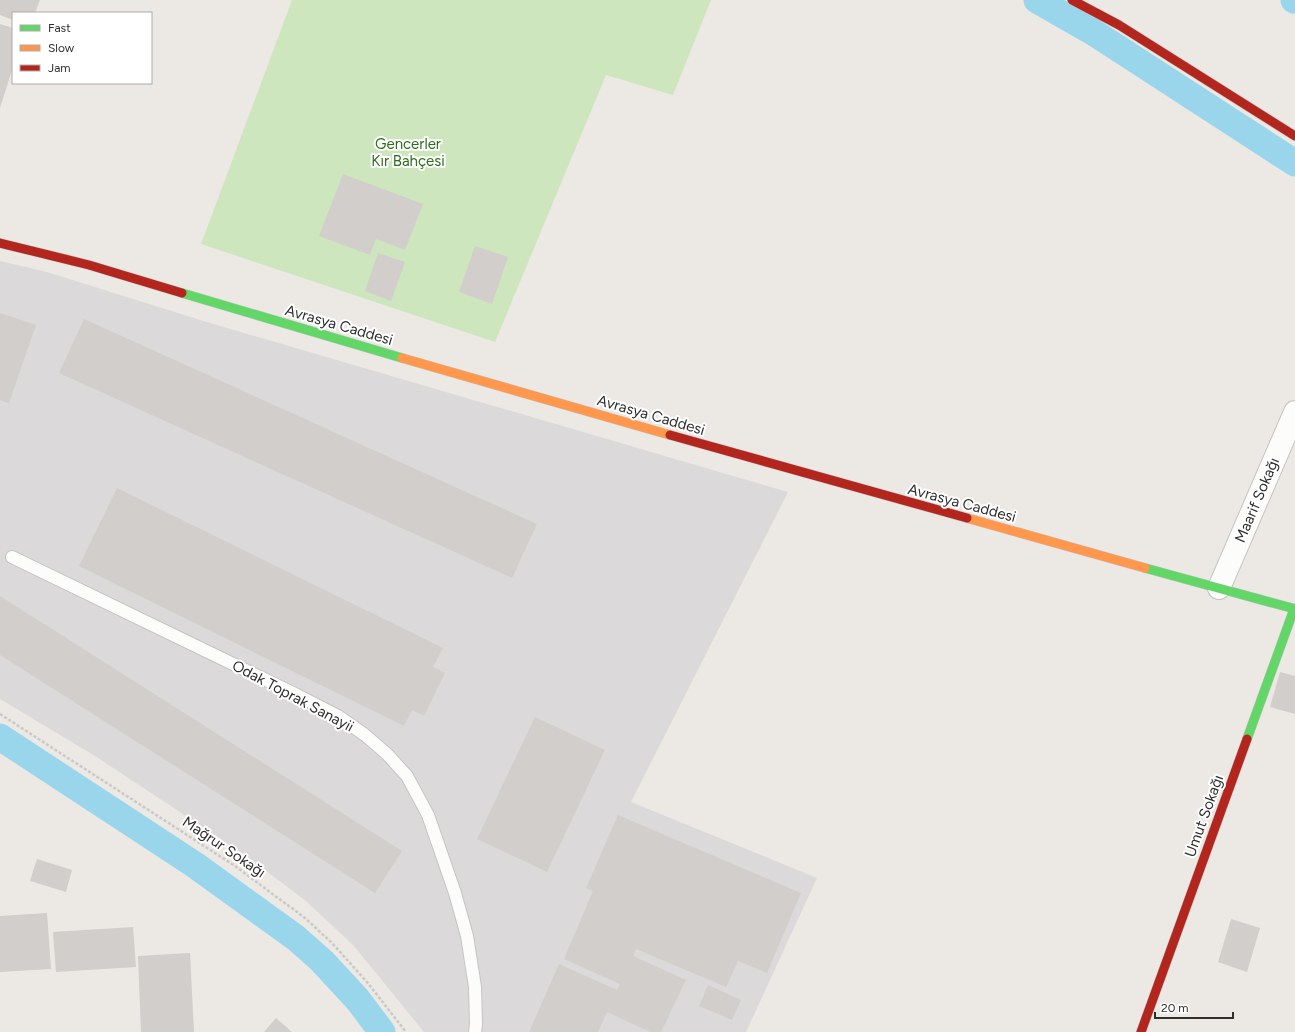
<svg xmlns="http://www.w3.org/2000/svg" width="1295" height="1032" viewBox="0 0 1295 1032" font-family="Figtree,sans-serif">
	<style>
		.industrial { fill: #dcd9db }
		.green { fill: #cee6be }
		.lines { fill: none; stroke-linecap: round; stroke-linejoin: round }
		.canal { stroke: #99d6ec; stroke-width: 27 }
		.building { fill: #d1cecb }
		.lane-casing { stroke: #c5c4c5; stroke-width: 14 }
		.street-casing { stroke: #c5c4c5; stroke-width: 24 }
		.fast-casing { stroke: #c5c4c5; stroke-width: 10 }
		.slow-casing { stroke: #c5c4c5; stroke-width: 10 }
		.jam-casing { stroke: #c5c4c5; stroke-width: 10 }
		.path { stroke: #c9c9c8; stroke-width: 2.5; stroke-dasharray: 3 2; stroke-linecap: butt }
		.lane { stroke: #fcfcfb; stroke-width: 12 }
		.street { stroke: #fcfcfb; stroke-width: 22 }
		.fast { stroke: #63d668; stroke-width: 9 }
		.slow { stroke: #ff974d; stroke-width: 9 }
		.jam { stroke: #b3261e; stroke-width: 9 }
		.labels { text-anchor: middle; stroke-width: 4; stroke-linejoin: round; paint-order: stroke }
		.park-label { font-size: 15px; fill: #2c6e1b; stroke: #fff }
		.street-label { font-size: 15px; fill: #2e2e2e; stroke: #fff }
	</style>
	<rect width="100%" height="100%" fill="#ece8e4"/>
	<path class="industrial" d="M0,261L47,272L200,320L788,492L631,802L817,878L746,1032H424L354,946L306,901L245,855L95,756L0,699Z"/>
	<path class="green" d="M292,0H711L673,95L606,75L495,342L201,244Z"/>
	<g class="lines">
		<path class="canal" d="M1037,0L1093,32L1295,163
			M1294,0H1295
			M0,737L195,865L296,938L322,961L358,1000L382,1032"/>
	</g>
	<path class="building" d="M0,0H40L35,13H13V20L0,15Z
		M0,24L13,28V67L0,108Z
		M343,174L423,204L405,250L376,239L370,255L319,236Z
		M475,246L508,257L492,304L459,292Z
		M378,253L405,262L391,301L365,291Z
		M0,313L36,325L9,403L0,400Z
		M84,319L537,524L512,578L59,373Z
		M117,488L443,648L433,667L445,673L424,716L412,710L404,726L79,566Z
		M0,596L402,851L375,893L0,655Z
		M1280,672L1295,676V714L1270,707Z
		M535,717L605,750L547,872L477,839Z
		M618,815L801,893L767,973L738,961L726,987L636,949L633,956L686,980L661,1032H650L607,1012L598,1032H529L559,964L617,990L620,984L564,959L593,891L586,888Z
		M37,859L72,870L66,892L30,881Z
		M47,913L51,969L0,972V916Z
		M1231,919L1260,928L1247,972L1218,962Z
		M133,927L136,967L56,972L53,932Z
		M190,953L194,1032H141L138,956Z
		M708,985L741,1000L732,1020L699,1006Z
		M276,1018L292,1032H264Z"/>
	<g class="lines">
		<defs>
			<path id="lane" d="M12,557L297,695L338,716L365,735L387,754L407,776L428,815L455,893L467,936L475,987L476,1024L475,1032"/>
			<path id="street" d="M1219,588L1295,412"/>
			<path id="fast" d="M182,293L402,358
				M1145,568L1295,609
				M1247,739L1294,609"/>
			<path id="slow" d="M402,358L670,435
				M967,518L1145,568"/>
			<path id="jam" d="M1072,0L1119,25L1295,136
				M0,243L89,265L182,293
				M670,435L967,518
				M1141,1032L1247,739"/>
		</defs>
		<use href="#lane" class="lane-casing"/>
		<use href="#street" class="street-casing"/>
		<use href="#fast" class="fast-casing"/>
		<use href="#slow" class="slow-casing"/>
		<use href="#jam" class="jam-casing"/>
		<path class="path" d="M0,714L235,866L305,918L332,943L367,982L406,1032"/>
		<use href="#lane" class="lane"/>
		<use href="#street" class="street"/>
		<use href="#fast" class="fast"/>
		<use href="#slow" class="slow"/>
		<use href="#jam" class="jam"/>
	</g>
	<g class="labels">
		<g class="park-label">
			<text x="408" y="149">Gencerler<tspan x="408" dy="17">Kır Bahçesi</tspan></text>
		</g>
		<g class="street-label">
			<text transform="translate(339 325) rotate(16)" y="5">Avrasya Caddesi</text>
			<text transform="translate(651 415) rotate(16)" y="5">Avrasya Caddesi</text>
			<text transform="translate(1257 500) rotate(-67)" y="5">Maarif Sokağı</text>
			<text transform="translate(962 503) rotate(15)" y="5">Avrasya Caddesi</text>
			<text transform="translate(293 696) rotate(28)" y="5">Odak Toprak Sanayii</text>
			<text transform="translate(1204 816) rotate(-70)" y="5">Umut Sokağı</text>
			<text transform="translate(224 847) rotate(34)" y="5">Mağrur Sokağı</text>
		</g>
	</g>
	<rect x="12" y="12" width="140" height="72" fill="#ffffff" stroke="#ababab"/>
	<rect x="20" y="25" width="20" height="6" fill="#63d668" stroke="#ababab"/>
	<text x="48" y="32" font-size="12" fill="#2e2e2e">Fast</text>
	<rect x="20" y="45" width="20" height="6" fill="#ff974d" stroke="#ababab"/>
	<text x="48" y="52" font-size="12" fill="#2e2e2e">Slow</text>
	<rect x="20" y="65" width="20" height="6" fill="#b3261e" stroke="#ababab"/>
	<text x="48" y="72" font-size="12" fill="#2e2e2e">Jam</text>
	<path d="M1155 1012v6h78v-6" fill="none" stroke="#2e2e2e" stroke-width="2"/>
	<text x="1161" y="1012" font-size="12" fill="#2e2e2e" stroke="#ffffff" stroke-width="3" paint-order="stroke">20 m</text>
</svg>
